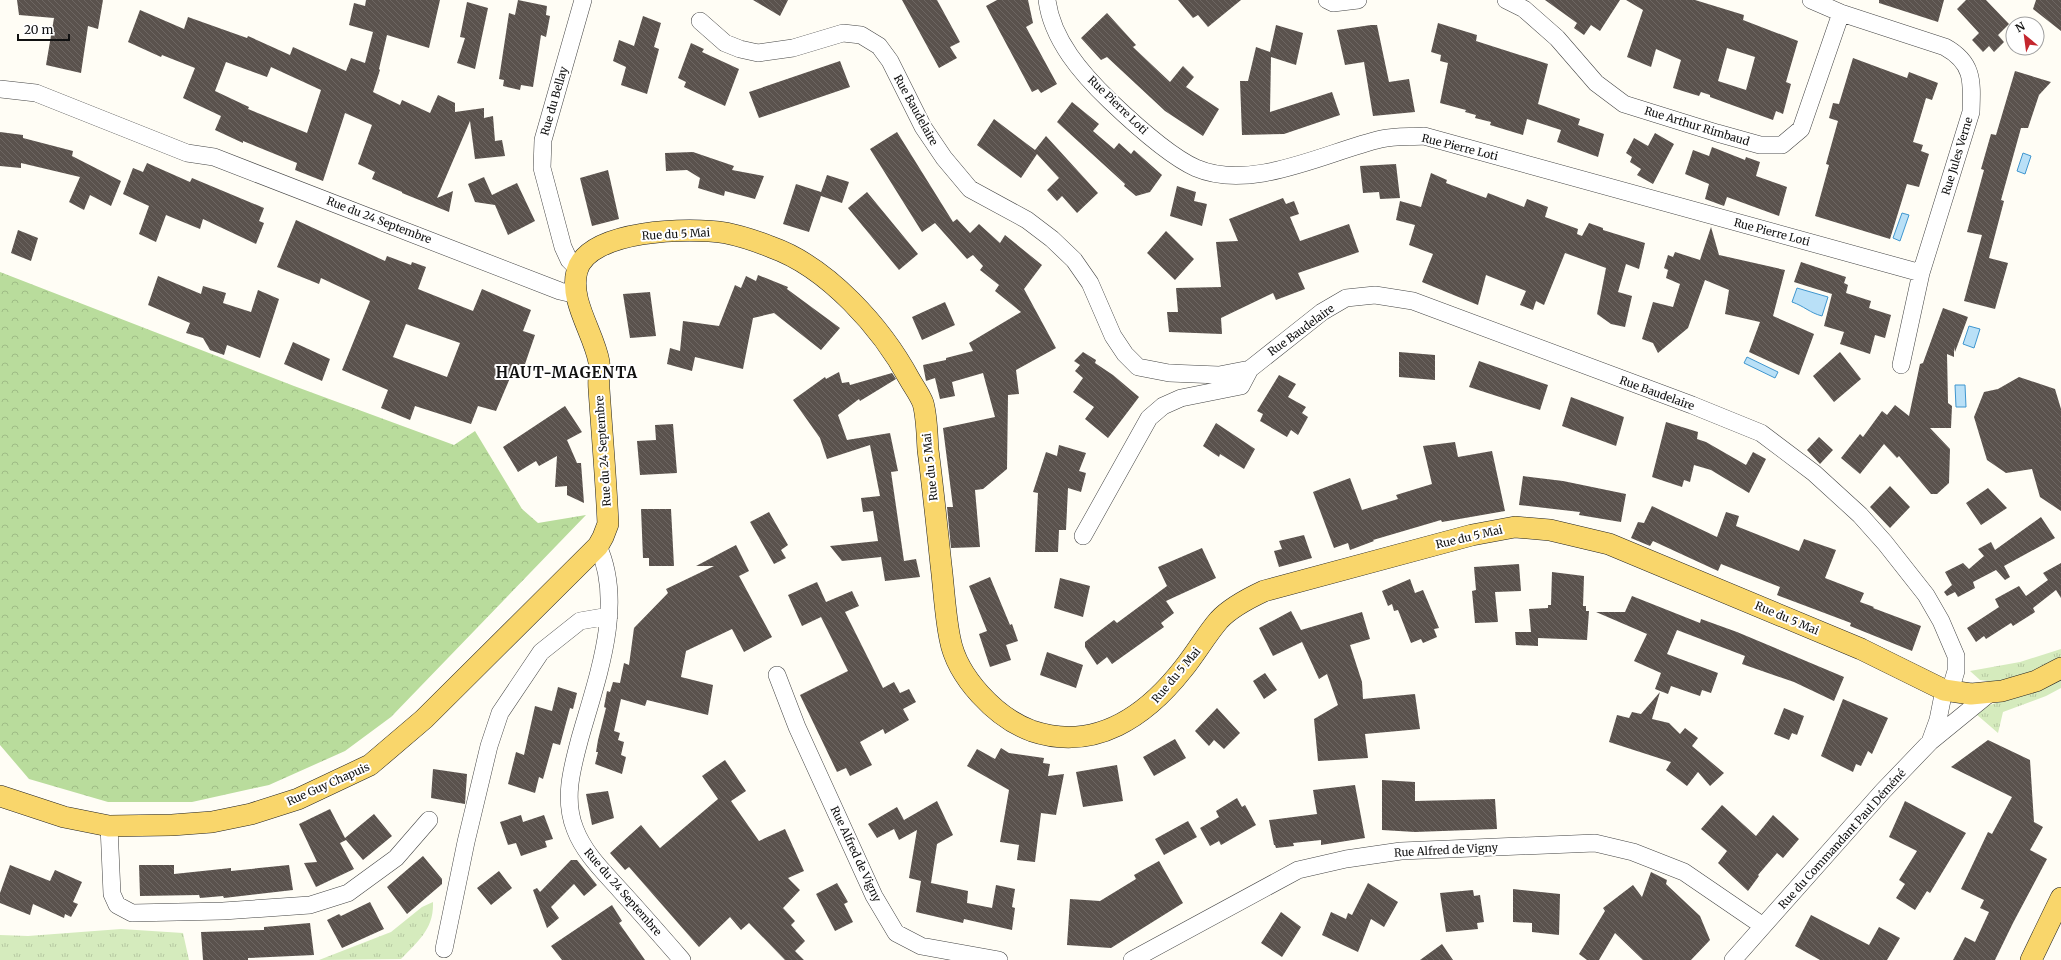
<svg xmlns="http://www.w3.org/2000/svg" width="2061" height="960" viewBox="0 0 2061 960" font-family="Merriweather,serif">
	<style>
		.grass { fill: url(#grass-tufts) }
		.forest { fill: url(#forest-crowns) }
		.water { fill: #b9e0f7; stroke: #3f96cf }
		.building { fill: url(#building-back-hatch); fill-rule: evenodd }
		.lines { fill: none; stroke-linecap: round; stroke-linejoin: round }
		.minor-casing { stroke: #444; stroke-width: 18 }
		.major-casing { stroke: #222; stroke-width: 22 }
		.minor { stroke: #fff; stroke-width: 17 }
		.major { stroke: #f9d66b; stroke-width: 21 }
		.labels { text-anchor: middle; stroke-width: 4; stroke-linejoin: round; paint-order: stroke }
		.street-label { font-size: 11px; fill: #111; stroke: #fff }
		.district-label { font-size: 15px; font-weight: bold; letter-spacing: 1px; fill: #111; stroke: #fff }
	</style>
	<defs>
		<pattern id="grass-tufts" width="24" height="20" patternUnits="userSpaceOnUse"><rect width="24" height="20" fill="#d5ebbd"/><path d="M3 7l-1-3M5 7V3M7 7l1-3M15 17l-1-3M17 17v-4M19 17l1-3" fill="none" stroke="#b6c8a1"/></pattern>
		<pattern id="forest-crowns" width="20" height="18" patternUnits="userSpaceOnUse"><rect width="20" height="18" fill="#b9dc9c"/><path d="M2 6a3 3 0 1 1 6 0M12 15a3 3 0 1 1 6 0" fill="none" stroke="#9ebc85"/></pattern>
		<pattern id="building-back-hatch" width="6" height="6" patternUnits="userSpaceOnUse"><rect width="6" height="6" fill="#5a524d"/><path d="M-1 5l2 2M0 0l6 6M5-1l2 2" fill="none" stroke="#6d6662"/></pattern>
	</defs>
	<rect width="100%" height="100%" fill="#fffdf5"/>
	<path class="grass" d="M2061,649V660L2028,677L1996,682L1980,680L1970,671L2020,662Z
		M2061,677V688L2046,696L2003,712L1998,733L1976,714L1987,706L2028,692Z
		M433,902C434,929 418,941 401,959L319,960L391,932L422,907Z
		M121,929L183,933L189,960H0V935L28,936Z"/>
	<path class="forest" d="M0,272L294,386L454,445L475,431L522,509L538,523L586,515L391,717L345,751L269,785L192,802H108L29,779L0,745Z"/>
	<path class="water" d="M2023,153L2031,156L2025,174L2017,171Z
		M1902,213L1909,215L1900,241L1893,238Z
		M1797,288L1828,297L1822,316C1810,313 1804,306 1792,302Z
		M1969,326L1980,329L1974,348L1963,344Z
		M1747,357L1778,372L1775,378L1744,363Z
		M1955,385H1965L1966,407H1956Z"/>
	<path class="building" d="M17,0H103L98,29L88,26L81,73L46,65L54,18L19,15Z
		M366,0H440L429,48L387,35L379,69L380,70L373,92L400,105L402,100L430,113L438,95L455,103V112L484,108V118L493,116L495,141L502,140L505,156L475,159L470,121L437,198L453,191L449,212L402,193V192L372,179L375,172L358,164L372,125L345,113L323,181L295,170L297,163L243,141V143L215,130L221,116L183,98L195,68L162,55L161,57L128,42L140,10L184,29L188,17L247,38L248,36L290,55L293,47L346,71L351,58L365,63L373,32L349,25L354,3L365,6ZM226,62L267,77L271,67L321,90L307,133L248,109L249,107L215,91Z
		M518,0L547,6L546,15L550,16L546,37L541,35L533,87L521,85L520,90L503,86L504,80L499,79L509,13L515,15Z
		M753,0H788L780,16Z
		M902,0H937L960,42L950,47L957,58L939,68Z
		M997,0H1028L1033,23L1026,27L1057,84L1041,93L1038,89L1032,92L986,6Z
		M1178,0H1241L1208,27L1198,15L1193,18Z
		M1545,0H1620L1600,31L1591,25L1584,35L1574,28L1577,23Z
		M1626,0H1695L1744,15L1743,20L1798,41L1786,82L1791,84L1783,114L1776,111L1773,120L1710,97V95L1701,92L1699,96L1673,88L1681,60L1656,49L1651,67L1627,57L1643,10ZM1727,48L1755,57L1746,90L1718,81Z
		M1879,0H1944L1938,22L1879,3Z
		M1966,0H1986L2009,24L1998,35L2004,42L1994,52L1989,46L1983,52L1972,40L1979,33L1957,9Z
		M2036,0H2061V31L2033,9Z
		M467,2L488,8L475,69L457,63L465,38L460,37Z
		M1107,13L1136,45L1133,47L1170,82L1183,66L1194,77L1186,87L1219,109L1203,136L1165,111L1107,57L1101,60L1081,38Z
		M643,16L661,23L654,47L659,49L647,94L621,85L626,67L613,61L619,40L634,46Z
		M1438,23L1477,35L1476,41L1548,64L1538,104L1580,119L1578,125L1604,134L1598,157L1557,142L1561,130L1527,119L1523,135L1490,125L1491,122L1475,118L1476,115L1465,112L1466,110L1440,103L1448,63L1440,61L1441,55L1431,52Z
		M1276,25L1303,33L1296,65L1271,57L1270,112L1332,92L1340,115L1284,134L1242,135L1240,81H1248L1256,47L1270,52Z
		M1371,25H1377L1389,82L1409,79L1415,112L1373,116L1364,62L1345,65L1337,30Z
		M691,43L704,49L702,52L739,69L725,106L684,87L686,82L678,78Z
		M1853,58L1907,78L1909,72L1938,83L1932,100L1926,98L1913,142L1923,145L1921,151L1929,154L1919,187L1907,184L1890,239L1815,216L1829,165L1826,164L1838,121L1829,118L1833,103L1839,104Z
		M840,61L850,87L759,118L749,92Z
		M2015,71L2051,82L2039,95L2028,128H2021L2001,200L2004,201L1989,258L2008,263L1995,309L1964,301L1982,235L1967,232L1984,170L1981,169L1991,134L1996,135Z
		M1072,102L1099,124L1093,131L1114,149L1119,143L1131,154L1134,150L1162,175L1150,192L1136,196L1124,186L1125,184L1057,122Z
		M994,119L1035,150L1046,136L1098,193L1077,213L1062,196L1057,201L1047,190L1059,178L1037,154L1021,178L977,145Z
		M0,132L23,135V138L73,151L72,156L121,181L111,206L90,195L84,210L69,202L80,177L21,163V168L0,166Z
		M897,132L953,222L957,219L970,233L979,224L1000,243L1005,235L1042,265L1024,289L1056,348L1016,370L1019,394L1008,395L1007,469L983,489L975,490L980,547L951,548L947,507H953L943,428L995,417L983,373L952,382L955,396L940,399L935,378L926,381L923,365L946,360V358L973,351L969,343L1021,312L995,291L999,285L980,270L983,266L973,255L967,259L935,223L922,232L870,149Z
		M1655,133L1674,144L1653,184L1637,175L1641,169L1630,162L1632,157L1626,153L1634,138L1648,146Z
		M1712,147L1745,160L1746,157L1760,162L1756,176L1787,187L1779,216L1727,197L1724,206L1705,199L1709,184L1685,174L1693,150L1709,156Z
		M693,152L734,166L732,170L764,176L755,199L725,191L724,196L698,188L700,178L687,170L666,171L665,153Z
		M147,163L190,182L192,178L264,208L259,221L264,223L256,244L203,219L200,229L166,215L156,242L139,234L149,206L123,194L133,168L143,172Z
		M1396,164L1400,198L1380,199L1379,192L1363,193L1360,166Z
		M608,170L619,219L592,226L580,178Z
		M1431,173L1447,180L1446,183L1486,198L1488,193L1524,207L1527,199L1548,207L1545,217L1578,229L1577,234L1582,236L1589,223L1603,228V230L1645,243L1639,269L1626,264L1618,292L1632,296L1625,327L1611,324L1597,314L1606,268L1565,253L1544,305L1536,301L1533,310L1520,305L1526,291L1486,275L1478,305L1422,282L1433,254L1409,245L1415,225L1396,220L1400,201L1421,207Z
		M827,175L849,182L842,203L821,196L809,232L783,224L796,184L821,192Z
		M484,177L492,195L517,183L535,221L508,235L495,205L475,202L468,184Z
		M1177,186L1196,192L1194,201L1207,204L1202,226L1170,216Z
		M867,192L918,254L899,270L848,208Z
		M1283,198L1286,204L1294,201L1299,214L1290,217L1300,241L1349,224L1359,252L1298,273L1305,289L1276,300L1273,293L1221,318L1222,334L1169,332L1167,312H1178L1176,288L1221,287L1216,242L1238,241L1229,219Z
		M296,220L385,261L387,256L411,265L412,262L426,267L418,289L473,311L482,289L531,310L523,331L535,335L524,367L516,364L496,411L478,406L471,424L415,406L410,420L381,408L388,390L342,370L370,301L321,278L319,284L277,267ZM406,324L460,343L447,377L393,357Z
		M1711,227L1719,255L1785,270L1773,316L1814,334L1799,375L1749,352L1760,322L1725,314L1729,290L1705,280L1688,328L1658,353L1653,343L1642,339L1653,302L1673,307L1680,284L1666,278L1668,270L1664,268L1668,255L1673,257L1675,252L1700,260Z
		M18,230L38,238L31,261L11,253Z
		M1166,231L1194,259L1175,280L1147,253Z
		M1801,262L1846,277L1844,283L1848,285L1846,293L1871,301L1869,308L1891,315L1885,338L1875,335L1870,354L1840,344L1844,332L1824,326L1832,294L1794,282Z
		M758,275L788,287L787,289L840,328L821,350L774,313L753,318L743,369L695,357L692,371L667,364L670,348L680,351L683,321L719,326L735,285L741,288L746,276L756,281Z
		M158,276L201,294L203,286L226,293L223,303L251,312L258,290L279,299L260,358L227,345L224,355L210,350L203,338L186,333L190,323L148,305Z
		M650,292L656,336L630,338L623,294Z
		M945,302L955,325L922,340L912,317Z
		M1943,308L1968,317L1955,352L1954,347V357L1947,354L1948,403L1952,406L1951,428H1930L1950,449L1949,483L1937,494H1931L1899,456L1897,458L1884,444L1860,474L1841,458L1860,434L1863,437L1882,411L1887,415L1895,405L1909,416L1920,364L1923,363Z
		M293,342L330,359L322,381L284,364Z
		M1083,352L1096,360L1095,363L1113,375L1139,397L1108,438L1085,419L1094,407L1073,392L1083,378L1075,371L1080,365L1074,361Z
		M1399,352L1435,355V380L1399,377Z
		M1840,352L1861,379L1834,402L1813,376Z
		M1479,361L1548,385L1540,410L1469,387Z
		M839,372L842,383L849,382L850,385L892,373L896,379L860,401L859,399L838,415L847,440L890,433L898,471L891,472L904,561L916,559L920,577L885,581L881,557L842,561L830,546L878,541L873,511L863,512L861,498L880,496L870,445L827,459L820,438L793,400L825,377L826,379Z
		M1279,375L1296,384L1288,397L1306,407L1302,413L1308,417L1298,435L1291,430L1287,437L1260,421L1263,414L1257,411Z
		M2019,377L2055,389L2061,409V511L2040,497L2032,469L2006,473L1987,460L1974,417L1984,392L1998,389Z
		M1571,397L1624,417L1616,446L1562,426Z
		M565,406L582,432L567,440L577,463H581L584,503L567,495V486L555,487L557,456L539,466L536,461L518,472L503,447Z
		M1666,422L1698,432L1697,439L1706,442L1746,465L1753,452L1766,459L1749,493L1711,470L1694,465L1690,482L1684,480L1682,487L1652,477Z
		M1216,423L1255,449L1244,469L1220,454L1219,457L1203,446Z
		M673,424L677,473L640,475L637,441L656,440L655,425Z
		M1819,437L1833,450L1820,464L1807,450Z
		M1455,442L1458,457L1492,451L1505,511L1442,522L1441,520L1373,540L1374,541L1350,550L1348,543L1334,548L1313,492L1350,478L1362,510L1398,499L1396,495L1432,484L1423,446Z
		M1059,445L1086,453L1079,471L1086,473L1081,492L1068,488L1066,530H1059L1058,552H1035L1038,493L1033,492L1046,452L1057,456Z
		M1523,476L1563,481L1626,494L1621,522L1579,515L1580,512L1519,505Z
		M1890,486L1910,507L1890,528L1870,507Z
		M1988,488L2007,508L1981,525L1966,503Z
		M1652,506L1717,537L1726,512L1739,516L1736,526L1799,551L1804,539L1836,550L1825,578L1864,593L1860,602L1874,607L1873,608L1921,626L1912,651L1850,626L1851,623L1777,595L1780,587L1721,564L1718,571L1653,541L1650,546L1631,538L1638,522L1644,523Z
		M641,509H671L674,566H649V558H643Z
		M769,512L788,545L781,550L786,558L774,564L750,522Z
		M2041,517L2055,538L2004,566L2010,577L2005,580L1996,570L1973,582L1975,588L1958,597L1955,592L1947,596L1944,592L1952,585L1945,572L1963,563L1969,569L1984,556L1978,549L1991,542L1995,550Z
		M1304,535L1312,558L1279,567L1274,551L1282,549L1279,541Z
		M736,545L749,571L739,576L772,637L744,652L732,629L686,651L681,677L713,685L708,715L647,700L645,706L621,699L614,731L620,733L618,740L624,742L621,755L626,757L622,774L595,764L598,752H596L598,740L606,708L604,707L607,691L610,692L613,682L620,683L624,663L629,665L634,628L668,593L666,589L714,566H696Z
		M1202,548L1216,578L1166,601L1174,613L1161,623L1164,627L1112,664L1107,657L1097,665L1085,647V642L1114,620L1117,623L1167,586L1158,567Z
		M2061,563V598L2056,590L2033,608L2035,612L2013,626L2011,623L1986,639L1984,636L1976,642L1967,628L1999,607L1995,599L2019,586L2026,596L2048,580L2043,573Z
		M1519,564L1521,591L1495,592L1498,622L1475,623L1472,591L1476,590L1474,567Z
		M1552,572L1584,576L1583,606H1586V611H1589L1587,640L1538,638V646L1516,645L1515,632H1531L1529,609L1548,608V605H1551Z
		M990,577L1010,625L1012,624L1018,641L1006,645L1011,660L990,667L979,634L987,631L969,586Z
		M1060,578L1090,586L1083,617L1054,608Z
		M1410,579L1415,593L1423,590L1439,628L1434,629L1437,637L1423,643L1421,639L1411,643L1398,610L1394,611L1392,604L1388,606L1382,591Z
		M817,582L826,602L852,591L859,606L845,612L883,688L894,682L900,693L909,689L916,702L903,709L909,720L885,734L883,729L860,742L872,765L850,776L846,768L837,772L800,695L848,671L821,617L802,626L788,595Z
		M1632,596L1700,623L1701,619L1737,632L1844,677L1834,701L1794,682L1742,664L1745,656L1677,630L1667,654L1718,673L1711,693L1702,690L1700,696L1671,686L1668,694L1655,689L1661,673L1634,661L1647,634L1596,612H1625Z
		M1291,611L1301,630L1362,612L1370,639L1350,645L1362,682L1363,699L1415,694L1420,729L1365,734L1368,758L1318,761L1314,719L1338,705L1327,674L1319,679L1302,642L1273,656L1259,628Z
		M1047,652L1083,665L1076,688L1040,675Z
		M1265,673L1277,690L1264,699L1253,681Z
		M558,687L577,693L573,709L570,708L560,745L553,743L543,779L539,777L535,793L508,784L516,752L524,755L535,706L552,711Z
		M1660,692L1652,719L1669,723L1680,734L1685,728L1698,738L1692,746L1724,773L1710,786L1698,772L1687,786L1666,770L1671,762L1609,742L1617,715L1629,718L1632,712L1641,714Z
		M1843,699L1888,718L1872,754L1868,751L1861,766L1856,764L1853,772L1821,756Z
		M1217,708L1240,733L1224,749L1214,740L1209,746L1195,731Z
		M1784,708L1804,716L1797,735L1792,733L1789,740L1774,734Z
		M1175,739L1186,758L1154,776L1143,757Z
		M1988,740L2030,760L2034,822L2043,827L2030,850L2047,859L2013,923L1995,960H1953L1965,937L1975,942L1989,912L1980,908L1984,900L1961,889L1988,832L1992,834L2012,797L1951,767Z
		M1001,748L1009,753L1044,758L1043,763L1050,764L1048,776L1064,774L1056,815L1041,813L1035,862L1017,860L1019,845L1000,842L1009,790L967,766L977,749L995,759Z
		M725,760L746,791L731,801L759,841L785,829L804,871L788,878L800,890L783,908L795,921L791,925L805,941L795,951L804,960H785L749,923L741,930L730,917L699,947L629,867L625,870L610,853L641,825L660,848L718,799L702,776Z
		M1117,765L1123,801L1083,807L1076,772Z
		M433,769L467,774L465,804L431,798Z
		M1382,780L1415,782V801L1495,799L1497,829L1415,832L1382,830Z
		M1355,785L1365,838L1321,845V840L1293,843L1294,846L1276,848L1275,845H1274L1269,820L1317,814L1313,790Z
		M608,791L614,818L592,825L586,794Z
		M1237,798L1242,807L1245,805L1256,825L1221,845L1219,841L1210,846L1200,828L1219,817L1216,811Z
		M937,801L953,835L937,844L931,883L968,891L967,903L992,908L996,885L1015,889L1012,907L1015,908L1012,930L964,919L963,923L916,912L921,881L909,878L917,830L899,840L894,829L877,838L868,824L897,807L904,820Z
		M1905,801L1966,833L1930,893L1927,891L1915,910L1896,898L1905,884L1899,880L1917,851L1889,837Z
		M1722,805L1756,836L1773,815L1799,839L1783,858L1777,853L1758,875L1759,876L1748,891L1718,863L1727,851L1701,829Z
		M330,809L345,838L374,814L392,836L363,860L346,840L340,843L354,869L316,887L304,863L317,862L299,824Z
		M521,815L523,822L544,815L553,839L545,841L547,847L521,856L516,843L508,845L500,822Z
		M1188,821L1197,837L1164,855L1155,839Z
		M423,856L442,879V884L407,914L387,887Z
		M571,860H577L597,885L584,896L574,884L551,907L559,918L547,928L533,890L537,888L540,892Z
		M1159,861L1183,903L1111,948L1067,945L1070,899L1100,901L1136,879L1134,875Z
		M10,865L50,881L55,870L82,882L73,902L78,904L71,917L65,914L64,918L33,904L30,915L0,903V893Z
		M139,865H174V874L231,868V871L289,865L293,890L224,898L223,896L200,898L199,895L140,896Z
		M499,871L512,888L491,905L477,888Z
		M1651,872L1667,880L1666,884L1700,916L1710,940L1691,960H1643L1615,933L1599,960H1587L1579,954L1605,911L1603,908L1633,885L1642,897Z
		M837,883L848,902L844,904L853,922L835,931L816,894Z
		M1368,883L1398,902L1384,927L1371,919L1358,952L1322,935L1331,912L1346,919L1348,913L1352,915Z
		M1513,889L1560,894L1559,935L1532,932V923L1513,922Z
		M1473,890L1474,896L1480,895L1484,922L1477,923L1478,929L1446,932L1440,893Z
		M370,902L384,929L342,948L327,920L339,914L341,916Z
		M612,905L622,921L619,923L645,960H562L551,946Z
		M1281,912L1301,927L1282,957L1261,943Z
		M1811,915L1869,945L1879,927L1900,938L1887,960H1820L1795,946Z
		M310,923L314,955L248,958V960H203L201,932L264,930V927Z
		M1442,944L1453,960H1420Z"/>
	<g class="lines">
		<defs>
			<path id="minor" d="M1047,0C1052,40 1082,74 1110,101C1132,122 1169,156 1196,168C1252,192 1326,152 1381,139C1394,136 1410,137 1424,136L1921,273
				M1327,0L1333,3L1358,0
				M1506,0L1524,9L1557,38L1596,83L1624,104L1717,133L1760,145H1782L1801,129L1841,13
				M1811,0L1841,13L1945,47C1974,63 1972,82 1971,112L1921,273L1901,365
				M700,21L725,43L740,49L758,53L793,48L843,33L861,35L879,46L890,61L923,127L944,158L970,189L1027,220L1052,239L1074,260L1090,283L1113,336L1125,354L1138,367L1169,373L1219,375L1250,369L1322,312L1346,298L1375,295L1413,301L1692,405L1761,433L1814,473L1860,515L1885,543L1926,595L1941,621L1956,656V671L1950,691
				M0,89L36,93L187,153L214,157L560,291L577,295
				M578,269L569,260L563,247L542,168L543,140L583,0
				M1083,536L1149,418L1163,406L1181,398L1241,386L1250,369
				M598,546C625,605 597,678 580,738C572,768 563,799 575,829C584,853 603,871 620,890C641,913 662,937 682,960
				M777,675L797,727L874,896L896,933L921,946L999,960
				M1930,742L1938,720L1944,690
				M109,826L112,894L117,905L132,913L223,911L310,905L348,893L396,858L429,820
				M444,949L466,842L489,746L500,713L541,652L580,621L609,616
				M1132,960L1298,870L1346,859L1401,851L1595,843L1633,852L1684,872L1763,926
				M1733,960L1883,791L1930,742L1990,693"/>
			<path id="major" d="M0,796L64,817L109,826L172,825L212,822L251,814L298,799L370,765L424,719L598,546L603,537L608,524C606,479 602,434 599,389C598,380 600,371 599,362C594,333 569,301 577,271C588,229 691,227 726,233C741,236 756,241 771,247C828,267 882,328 910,380C914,387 920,395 923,403C927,417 927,436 928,450C933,488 937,527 941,565C944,589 945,615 950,639C957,677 996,718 1032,731C1095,752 1146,716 1183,669C1196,653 1206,635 1219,620C1231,607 1249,598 1264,591L1472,535L1515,527L1550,530L1609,544L1861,649L1944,690L1971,694L2002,691L2036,681L2061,668
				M2031,960L2061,898"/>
		</defs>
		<use href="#minor" class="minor-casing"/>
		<use href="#major" class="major-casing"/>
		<use href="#minor" class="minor"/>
		<use href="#major" class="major"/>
	</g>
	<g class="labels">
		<g class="street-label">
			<text transform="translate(554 101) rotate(-74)" y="4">Rue du Bellay</text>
			<text transform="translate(1118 105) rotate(44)" y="4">Rue Pierre Loti</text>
			<text transform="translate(916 110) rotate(61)" y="4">Rue Baudelaire</text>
			<text transform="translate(1697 126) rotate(17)" y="4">Rue Arthur Rimbaud</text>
			<text transform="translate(1460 147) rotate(14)" y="4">Rue Pierre Loti</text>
			<text transform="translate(1957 156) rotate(-73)" y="4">Rue Jules Verne</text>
			<text transform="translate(379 220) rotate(21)" y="4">Rue du 24 Septembre</text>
			<text transform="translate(1772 232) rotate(15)" y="4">Rue Pierre Loti</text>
			<text transform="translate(676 234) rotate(-3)" y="4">Rue du 5 Mai</text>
			<text transform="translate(1301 330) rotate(-36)" y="4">Rue Baudelaire</text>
			<text transform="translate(1657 393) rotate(20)" y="4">Rue Baudelaire</text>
			<text transform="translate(603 451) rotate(-94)" y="4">Rue du 24 Septembre</text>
			<text transform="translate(930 467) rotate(-96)" y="4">Rue du 5 Mai</text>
			<text transform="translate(1469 537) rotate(-13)" y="4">Rue du 5 Mai</text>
			<text transform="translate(1787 618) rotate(23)" y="4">Rue du 5 Mai</text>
			<text transform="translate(1176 675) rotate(-50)" y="4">Rue du 5 Mai</text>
			<text transform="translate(328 784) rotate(-24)" y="4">Rue Guy Chapuis</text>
			<text transform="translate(1842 839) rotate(-48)" y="4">Rue du Commandant Paul Déméné</text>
			<text transform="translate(1446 850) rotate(-3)" y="4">Rue Alfred de Vigny</text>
			<text transform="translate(856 854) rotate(65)" y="4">Rue Alfred de Vigny</text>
			<text transform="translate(623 892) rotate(49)" y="4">Rue du 24 Septembre</text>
		</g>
		<g class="district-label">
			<text x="567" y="378">HAUT-MAGENTA</text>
		</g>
	</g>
	<g transform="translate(2025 36) rotate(331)"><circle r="19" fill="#ffffff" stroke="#a0a0a0"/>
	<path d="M0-3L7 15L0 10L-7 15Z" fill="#c4262e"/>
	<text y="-6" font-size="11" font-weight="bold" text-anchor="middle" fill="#111111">N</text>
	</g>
	<path d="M18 34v6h51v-6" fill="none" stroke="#111111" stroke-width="2"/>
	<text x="24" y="34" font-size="12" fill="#111111" stroke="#ffffff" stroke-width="3" paint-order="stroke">20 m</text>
</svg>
